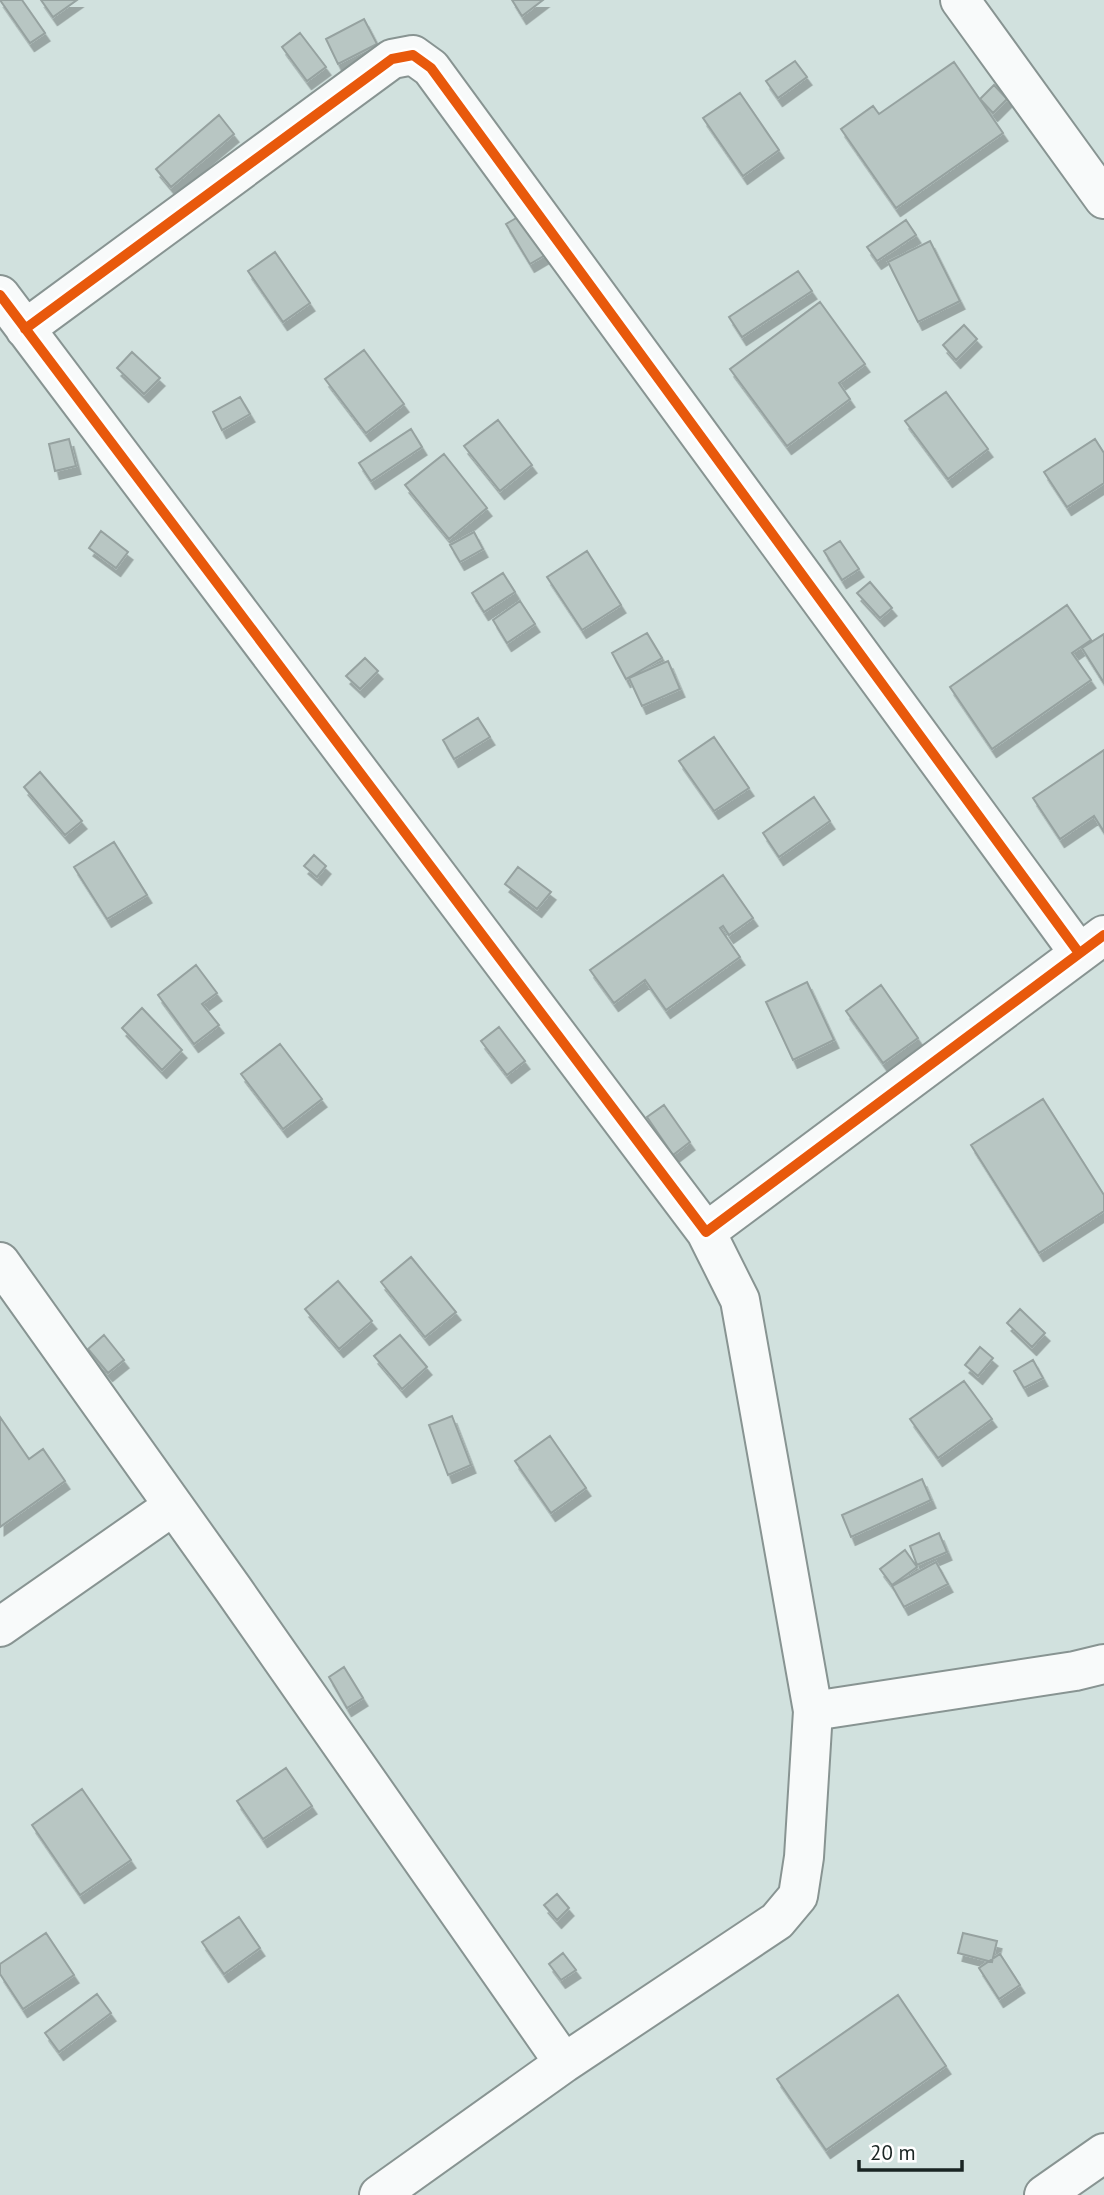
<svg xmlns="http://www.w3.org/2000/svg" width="1104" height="2195" viewBox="0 0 1104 2195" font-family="'PT Sans',sans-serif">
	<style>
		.building { fill: #b8c6c3; stroke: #96a2a0; stroke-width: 2; filter: url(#shadow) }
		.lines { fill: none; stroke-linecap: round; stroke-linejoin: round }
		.minor-casing { stroke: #889492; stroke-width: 42 }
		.minor { stroke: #f8fafa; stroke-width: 38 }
		.cycleway-casing { stroke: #fff; stroke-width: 15 }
		.cycleway { stroke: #e8590c; stroke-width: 10 }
	</style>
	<defs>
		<filter id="shadow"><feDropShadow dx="4.5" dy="8" stdDeviation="0" flood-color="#0004"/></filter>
	</defs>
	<rect width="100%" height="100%" fill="#d1e1de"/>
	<path class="building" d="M0,0H22L45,33L30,43Z
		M41,0H77L53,17Z
		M512,0H543L522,16Z
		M364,19L377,44L338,64L326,39Z
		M300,33L326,67L307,81L282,47Z
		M795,61L807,77L778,98L766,81Z
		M954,62L1003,133L896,208L841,129L873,106L879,114Z
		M994,85L1007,99L993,113L980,99Z
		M740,93L779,150L743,176L703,118Z
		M219,115L234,134L171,187L156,169Z
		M523,214L547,254L530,264L506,224Z
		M906,220L916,235L877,261L867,247Z
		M930,241L960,301L918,322L888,262Z
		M275,252L310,303L283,322L248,271Z
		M798,271L812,291L742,337L729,317Z
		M820,302L865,364L839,383L850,399L787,446L730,369Z
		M964,325L977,339L956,360L943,345Z
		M364,350L404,404L366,433L325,379Z
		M132,352L160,378L144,394L117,368Z
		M946,392L988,449L948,479L905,421Z
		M240,397L250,414L222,430L213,412Z
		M498,420L532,465L500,491L464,446Z
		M411,429L422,447L371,481L359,463Z
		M69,439L76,466L55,471L49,444Z
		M1095,439L1104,453V483L1067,507L1044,472Z
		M444,454L487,508L449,539L405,485Z
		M101,531L128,552L116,568L89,548Z
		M474,532L483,549L460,562L450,545Z
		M840,541L859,569L842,580L824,551Z
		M587,551L621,605L582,630L547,577Z
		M503,573L515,592L484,612L472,593Z
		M870,582L892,608L880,618L857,593Z
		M520,601L535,624L507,643L493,620Z
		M1067,605L1091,640L1072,653L1091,680L992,749L950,687Z
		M647,633L662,658L626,679L612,653Z
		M1104,634V683L1082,648Z
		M365,658L378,671L360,689L346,676Z
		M668,661L680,689L642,706L629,678Z
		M478,718L490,737L454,759L443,740Z
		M714,737L749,788L714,811L679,761Z
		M1104,750V832L1094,816L1060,839L1033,798Z
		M40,772L82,821L65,835L24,787Z
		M814,797L830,821L779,857L763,833Z
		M114,842L147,895L107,919L74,867Z
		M314,855L326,866L317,877L304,866Z
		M518,867L551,892L537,909L505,884Z
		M723,875L753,918L729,935L723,926L720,928L740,957L666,1010L645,980L614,1003L590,970Z
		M196,965L217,993L202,1004L219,1025L194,1044L158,995Z
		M807,982L834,1040L793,1060L766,1002Z
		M881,985L918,1038L883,1063L846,1011Z
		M142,1008L182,1050L162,1070L122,1028Z
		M499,1027L525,1061L507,1075L481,1041Z
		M280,1044L322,1099L283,1129L241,1074Z
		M1043,1099L1104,1195V1211L1039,1253L971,1145Z
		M664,1105L690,1142L673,1155L647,1117Z
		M411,1257L456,1312L425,1337L381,1282Z
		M338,1281L372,1321L339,1349L305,1309Z
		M1020,1309L1045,1333L1032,1347L1007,1323Z
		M104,1335L124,1360L108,1373L88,1349Z
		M400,1335L427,1367L402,1389L374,1356Z
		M980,1347L993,1358L978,1376L965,1365Z
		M1033,1360L1043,1378L1024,1388L1014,1371Z
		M964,1381L992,1419L938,1458L910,1419Z
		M452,1416L471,1465L448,1475L429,1425Z
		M0,1417L29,1459L43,1449L65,1481L0,1527Z
		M550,1436L586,1488L551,1513L515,1461Z
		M922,1479L931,1500L851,1537L842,1515Z
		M939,1533L947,1552L917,1565L910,1546Z
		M905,1550L917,1567L892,1585L880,1569Z
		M936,1562L948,1584L904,1607L892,1586Z
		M344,1667L363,1698L347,1708L329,1677Z
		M286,1768L312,1806L263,1839L237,1801Z
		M82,1789L131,1860L80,1895L32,1825Z
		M557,1894L569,1908L557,1920L544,1905Z
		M239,1917L260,1948L224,1974L202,1942Z
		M46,1933L74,1975L23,2009L0,1974V1964Z
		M963,1933L997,1941L992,1962L958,1953Z
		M563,1953L576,1970L561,1980L549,1964Z
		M1000,1954L1020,1985L999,1999L979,1968Z
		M97,1994L111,2013L59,2052L45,2033Z
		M898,1995L946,2066L826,2150L777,2079Z"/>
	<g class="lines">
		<defs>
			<path id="minor" d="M960,0L1104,199
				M0,295L706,1232L1104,935
				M25,329L392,59L413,55L431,68L1079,953
				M0,1262L233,1589L564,2063
				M0,1627L173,1506
				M813,1711L1075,1671L1104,1664
				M379,2195L564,2063L777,1921L798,1896L804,1857L813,1711L740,1300L706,1232
				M1044,2195L1104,2153"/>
		</defs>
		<use href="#minor" class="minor-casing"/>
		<use href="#minor" class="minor"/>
		<defs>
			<path id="cycleway" d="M0,295L706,1232L1104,935
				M25,329L392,59L413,55L431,68L1079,953"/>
		</defs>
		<use href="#cycleway" class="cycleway-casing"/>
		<use href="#cycleway" class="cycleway"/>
	</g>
	<path d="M859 2160v10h103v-10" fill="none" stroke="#1a2523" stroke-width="3.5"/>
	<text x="870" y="2160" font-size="21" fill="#1a2523" stroke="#ffffff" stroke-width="5" paint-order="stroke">20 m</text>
</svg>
